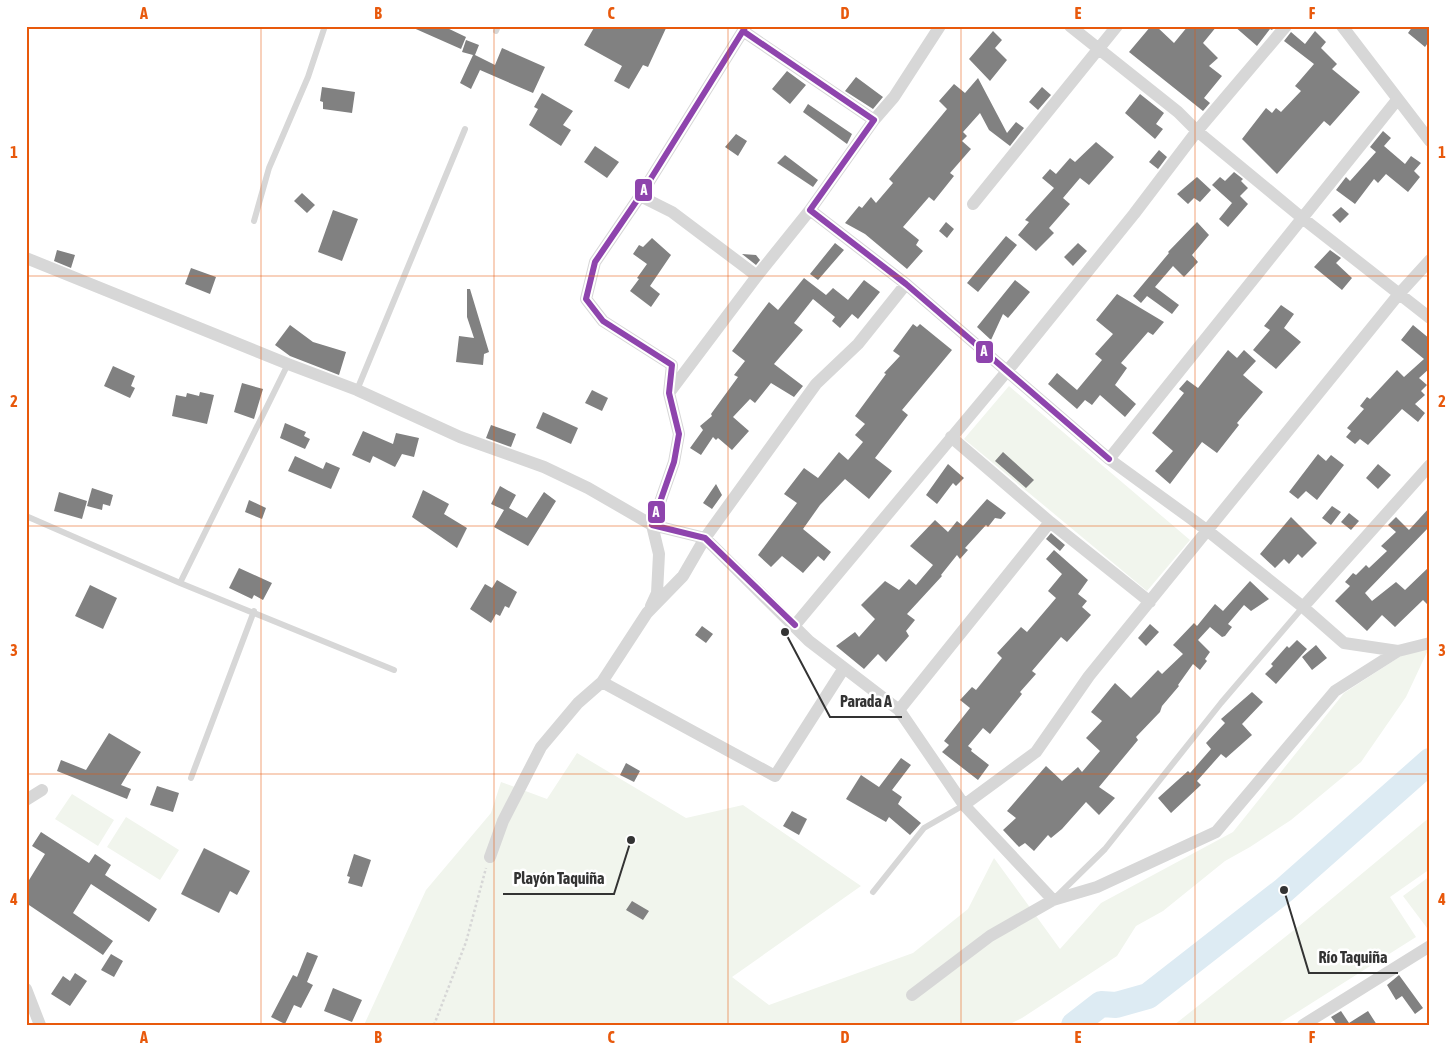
<svg xmlns="http://www.w3.org/2000/svg" width="1456" height="1051" viewBox="0 0 1456 1051" font-family="'Asap Condensed',sans-serif">
	<style>
		.green { fill: #f1f5ed }
		.lines { fill: none; stroke-linecap: round; stroke-linejoin: round }
		.river { stroke: #ddebf3; stroke-width: 26 }
		.building { fill: #818181 }
		.path { stroke: #d6d6d6; stroke-width: 2.5; stroke-dasharray: 2.5 2.5; stroke-linecap: butt }
		.service { stroke: #d7d7d7; stroke-width: 6 }
		.minor { stroke: #d7d7d7; stroke-width: 12 }
		.bus-1-casing { stroke: #fff; stroke-width: 10 }
		.bus-1 { stroke: #8e44ad; stroke-width: 6 }
		.grid { fill: none; stroke: #e8590c; stroke-width: 1; stroke-opacity: 0.55 }
		.leader { fill: none; stroke: #333; stroke-width: 2 }
		.callout-dot { fill: #333; stroke: #fff; stroke-width: 2 }
		.callout-label { font-size: 16px; text-anchor: middle; font-weight: bold; fill: #333; stroke: #fff; stroke-width: 5; stroke-linejoin: round; paint-order: stroke }
		.line-badge { stroke: #fff; stroke-width: 2 }
		.badge-label { font-size: 14px; text-anchor: middle; font-weight: bold; fill: #fff }
		.neatline { fill: none; stroke: #e8590c; stroke-width: 2 }
		.grid-label { font-size: 16px; text-anchor: middle; font-weight: bold; fill: #e8590c }
	</style>
	<rect width="100%" height="100%" fill="#fff"/>
	<path class="green" d="M1009,386L1190,540L1147,591L964,439Z
		M1429,648L1406,697L1361,762L1291,820L1250,847L1225,861L1163,911L1136,926L1117,956L1022,1018L1008,1025H364L426,890L491,813L501,782L547,799L577,753L686,818L743,805L861,886L732,977L769,1005L913,953L968,909L994,858L1060,949L1101,903L1233,832L1344,693L1404,654Z
		M72,794L114,820L98,846L55,819Z
		M126,817L179,850L160,880L107,847Z
		M1430,817V869L1390,897L1416,937L1277,1025H1174L1299,926Z
		M1430,876V926L1427,928L1403,896Z"/>
	<g class="lines">
		<path class="river" d="M1074,1025L1101,1004L1116,1005L1148,996L1284,890L1430,761"/>
	</g>
	<path class="building" d="M409,26H443L466,37L461,49Z
		M595,26H667L648,67L643,65L629,89L614,81L622,66L584,45Z
		M1151,26H1156L1174,43L1188,26H1217L1203,43L1218,58L1209,66L1222,76L1204,98L1210,103L1203,111L1129,52Z
		M1234,26H1275L1272,30L1270,29L1257,46Z
		M1413,26H1430V40L1425,47L1408,33Z
		M993,31L1002,40L995,48L1007,60L990,81L969,59Z
		M1315,31L1326,42L1321,48L1337,64L1332,69L1360,92L1330,126L1324,121L1277,174L1242,139L1266,108L1272,113L1276,108L1281,112L1301,91L1295,86L1314,64L1284,41L1291,32L1305,44Z
		M466,40L479,45L475,55L495,65L502,48L545,67L533,93L480,70L471,89L460,83L473,55L462,52Z
		M787,71L806,85L790,104L772,89Z
		M856,77L883,97L873,109L845,91Z
		M978,78L1007,133L1016,122L1024,128L1010,146L989,130L980,113L963,132L967,136L962,141L971,149L950,173L954,176L934,201L929,197L903,227L919,240L916,245L923,251L907,269L865,234L845,223L859,206L862,208L871,197L876,203L893,183L889,179L947,109L939,101L954,84L965,93Z
		M322,87L355,92L352,113L323,109V102L320,101Z
		M1042,87L1051,95L1038,110L1029,102Z
		M542,93L573,111L563,125L571,130L561,146L529,125L538,109L534,107Z
		M1140,94L1164,113L1156,124L1163,129L1155,139L1125,113Z
		M808,104L852,134L847,144L803,112Z
		M1383,131L1391,138L1384,146L1405,164L1411,156L1421,163L1414,171L1420,177L1408,192L1386,174L1378,183L1374,179L1355,204L1336,190L1346,177L1350,181L1376,152L1370,147Z
		M736,134L747,141L738,156L725,147Z
		M1096,142L1114,157L1089,185L1080,178L1063,198L1070,204L1049,228L1054,233L1036,251L1018,235L1029,222L1025,220L1054,188L1042,178L1050,169L1056,174L1070,158L1075,162Z
		M595,146L619,162L607,178L584,162Z
		M1159,150L1167,157L1158,169L1149,162Z
		M785,155L818,180L813,187L777,163Z
		M1234,172L1243,179L1241,181L1248,188L1240,196L1248,204L1228,227L1219,219L1232,203L1212,185L1220,177L1225,181Z
		M1197,177L1211,190L1200,202L1194,198L1188,204L1177,194Z
		M302,193L315,205L307,213L294,201Z
		M1341,207L1349,214L1340,223L1332,215Z
		M333,210L358,219L342,261L318,252Z
		M946,222L954,229L947,238L939,231Z
		M1197,222L1209,235L1192,255L1198,262L1184,277L1173,266L1155,287L1179,305L1172,314L1147,296L1141,303L1133,296L1169,253L1168,252Z
		M1006,236L1017,245L978,292L967,283Z
		M652,238L671,255L650,286L660,294L651,307L630,291L639,279L637,278L647,264L633,254L639,245L643,247Z
		M835,243L844,250L818,280L810,274Z
		M1078,243L1087,251L1073,266L1064,257Z
		M57,250L75,255L71,268L54,261Z
		M1330,250L1341,258L1336,263L1352,278L1342,290L1314,267Z
		M742,254L756,255L760,260L756,265Z
		M191,268L216,277L210,294L185,284Z
		M804,278L826,295L833,288L848,300L864,280L880,292L858,319L852,314L840,328L832,321L835,317L813,299L794,323L803,330L774,364L803,386L794,397L771,383L755,403L750,399L733,417L749,431L732,450L718,438L716,440L713,437L701,455L690,448L703,430L700,426L712,416L711,414L738,377L734,375L745,361L732,351L769,302L778,310Z
		M1015,280L1030,292L1008,318L1003,314L991,340L977,327Z
		M467,289H470L489,352L484,354L483,365L456,362L459,336L474,338L467,317Z
		M1117,294L1164,322L1153,335L1148,332L1121,363L1127,368L1115,385L1136,404L1125,417L1100,395L1092,405L1085,400L1077,409L1048,384L1057,373L1077,390L1102,360L1095,354L1113,334L1096,320Z
		M1281,305L1294,314L1284,328L1301,342L1276,369L1253,350L1270,330L1264,326Z
		M913,324L917,327L920,324L952,350L902,410L908,415L875,458L892,471L869,499L845,479L820,505L803,529L831,552L824,561L818,556L803,573L782,556L771,567L758,555L797,503L784,494L804,468L818,478L839,452L848,460L863,442L855,435L865,424L855,416L886,374L884,373L900,356L893,351Z
		M290,325L313,342L346,352L339,375L290,356L275,345Z
		M1413,325L1430,339V368L1419,378L1427,385L1421,391L1425,395L1415,404L1425,413L1418,422L1402,409L1368,445L1360,439L1355,444L1346,437L1351,431L1347,428L1364,409L1360,406L1367,397L1370,399L1397,370L1404,377L1424,359L1401,340Z
		M1228,350L1237,358L1244,350L1256,361L1243,375L1263,392L1237,423L1239,425L1217,453L1202,442L1170,484L1155,471L1173,451L1152,433L1184,393L1179,389L1187,380L1198,388Z
		M113,366L135,376L131,386L135,388L130,398L104,386Z
		M242,383L263,389L254,419L234,412Z
		M592,390L608,398L602,411L585,403Z
		M200,392L214,395L207,424L172,416L176,395L186,397L187,393L199,396Z
		M543,412L578,428L571,444L536,428Z
		M285,423L306,432L304,436L310,439L305,449L280,438Z
		M491,425L516,434L511,447L486,438Z
		M363,431L393,444L396,433L419,438L414,457L402,454L395,467L373,456L370,463L352,455Z
		M1003,452L1034,480L1026,488L995,461Z
		M1318,454L1326,461L1331,455L1344,465L1317,500L1306,491L1298,499L1289,492Z
		M295,456L323,469L326,462L340,468L331,489L288,471Z
		M948,464L964,478L956,486L953,483L937,504L926,495Z
		M1378,464L1391,475L1378,489L1366,478Z
		M716,484L722,495L712,509L703,503Z
		M500,486L516,495L509,508L527,518L544,492L556,501L528,546L494,527L504,510L491,504Z
		M92,488L113,495L110,506L103,504L102,510L87,506Z
		M423,490L449,504L444,514L467,528L457,548L412,517Z
		M59,492L87,501L82,519L54,511Z
		M987,499L1006,513L1001,519L995,518L988,527L986,525L965,548L968,550L960,559L957,555L941,575L942,576L907,614L915,620L906,631L909,636L886,662L878,654L864,669L836,646L855,632L859,637L875,619L861,605L885,581L899,590L909,579L916,585L933,565L910,546L935,520L948,532L957,521L963,526Z
		M249,500L266,508L262,519L245,512Z
		M1332,506L1341,512L1331,525L1322,518Z
		M1430,507V526L1365,593L1372,601L1396,582L1405,590L1430,566V607L1423,600L1395,627L1382,615L1367,631L1335,601L1350,586L1345,582L1353,573L1356,575L1366,565L1369,568L1387,551L1381,546L1396,532L1388,525L1396,517L1409,530Z
		M1349,513L1359,521L1351,530L1341,522Z
		M1291,517L1317,543L1302,558L1298,554L1289,564L1284,559L1275,568L1260,554Z
		M1051,533L1065,545L1060,551L1046,539Z
		M1054,550L1088,580L1078,594L1087,601L1082,607L1091,615L1067,642L1061,637L1032,671L1036,674L1020,692L1022,694L990,734L983,728L968,746L972,749L971,751L989,765L978,780L942,752L949,745L944,741L970,708L960,700L972,687L976,690L1002,658L997,653L1021,627L1027,632L1056,598L1048,591L1062,574L1046,559Z
		M239,568L272,583L263,600L254,595L252,599L229,588Z
		M497,580L517,592L509,608L505,606L500,616L496,614L491,623L470,609L485,584L492,588Z
		M1250,581L1269,599L1251,611L1244,605L1228,624L1232,627L1225,636L1222,637L1210,627L1198,640L1210,652L1205,659L1207,661L1200,670L1193,664L1178,685L1179,686L1162,706L1160,712L1136,737L1138,740L1099,787L1115,798L1099,815L1086,802L1062,829L1051,838L1048,835L1034,851L1025,843L1019,847L1003,830L1016,818L1007,811L1046,766L1062,781L1078,767L1082,772L1100,751L1086,738L1102,721L1091,712L1115,683L1131,698L1158,670L1162,674L1183,654L1173,645L1194,623L1197,626L1215,604L1223,611Z
		M90,585L117,598L103,629L75,616Z
		M1150,624L1159,632L1146,646L1138,638Z
		M702,626L713,634L706,643L695,635Z
		M1297,640L1307,649L1276,684L1265,674L1273,666L1271,664L1287,646L1289,648Z
		M1316,645L1327,658L1312,670L1302,657Z
		M1252,692L1263,702L1242,724L1252,735L1226,758L1221,754L1197,781L1201,785L1171,813L1158,798L1188,771L1190,773L1211,749L1206,743L1225,723L1221,719Z
		M109,733L141,752L121,785L131,789L127,799L57,771L61,760L86,770Z
		M901,758L911,765L892,790L902,797L898,804L921,823L910,835L889,817L886,822L846,799L861,775L879,787Z
		M626,763L640,771L634,782L620,775Z
		M157,786L179,793L173,812L150,805Z
		M792,811L807,819L799,835L783,826Z
		M41,832L89,863L95,854L111,865L105,875L157,909L149,922L91,884L73,913L113,941L103,955L26,903V885L45,854L32,846Z
		M204,848L250,871L237,895L230,891L219,913L181,894Z
		M354,854L371,860L362,887L348,883L350,877L347,876Z
		M632,901L649,911L643,920L626,910Z
		M307,952L318,956L307,982L313,985L301,1008L294,1005L285,1024L271,1017L293,975L297,977Z
		M111,954L123,961L114,977L101,970Z
		M75,973L87,981L70,1006L51,994L63,976L70,981Z
		M1399,975L1423,1008L1415,1014L1402,996L1396,1000L1387,985Z
		M333,988L362,1000L352,1022L324,1011Z
		M1341,1011L1349,1023L1368,1011L1377,1025H1337L1331,1017Z"/>
	<g class="lines">
		<path class="path" d="M434,1025L466,942L486,868"/>
		<path class="service" d="M496,31L498,26
			M254,221L269,168L308,77L325,26
			M357,390L465,129
			M26,516L180,583L394,670
			M180,583L288,364
			M191,778L254,611
			M873,892L924,828L964,805
			M1057,896L1105,849L1221,703L1303,607"/>
		<path class="minor" d="M1070,26L1178,112L1197,131L1301,217L1430,318
			M1342,26L1430,141
			M743,31L874,120
			M640,196L672,212L757,276
			M973,204L1117,26
			M810,210L906,284L1109,459L1208,531L1303,607L1344,643L1398,651
			M26,258L288,364L357,390L460,437L544,467L588,488L652,525L705,538L809,641L899,710L964,805L1053,900
			M669,393L757,276L810,210L874,120L894,97L940,26
			M951,437L1050,522L1150,602
			M1109,459L1397,100
			M651,606L657,593L659,554L652,525L674,462L679,434L669,393L672,365L603,321L586,299L595,262L640,196L746,26
			M1303,607L1430,465
			M795,625L1008,370L1134,214L1197,131L1286,26
			M602,682L775,776L844,668
			M899,710L1050,522
			M26,800L42,790
			M964,805L1036,752L1089,676L1399,294L1430,260
			M490,857L503,821L541,747L578,703L602,682L647,613L683,576L705,538L816,384L858,344L906,284
			M26,989L40,1025
			M912,995L990,936L1053,900L1097,887L1216,832L1335,691L1398,651L1430,643
			M1303,1025L1430,946"/>
		<defs>
			<path id="bus-1" d="M746,26L640,196L595,262L586,299L603,321L672,365L669,393L679,434L674,462L652,525L705,538L795,625
				M743,31L874,120L810,210L906,284L1109,459"/>
		</defs>
		<use href="#bus-1" class="bus-1-casing"/>
		<use href="#bus-1" class="bus-1"/>
	</g>
	<path class="grid" d="M261,26V1025M494,26V1025M728,26V1025M961,26V1025M1195,26V1025M26,276H1430M26,526H1430M26,774H1430"/>
	<path class="leader" d="M785 632L830 717H902M631 840L614 894H503M1284 890L1309 973H1398"/>
	<g class="callout-dot">
		<circle cx="785" cy="632" r="5"/>
		<circle cx="631" cy="840" r="5"/>
		<circle cx="1284" cy="890" r="5"/>
	</g>
	<g class="callout-label">
		<text x="866" y="707">Parada A</text>
		<text x="559" y="884">Playón Taquiña</text>
		<text x="1353" y="963">Río Taquiña</text>
	</g>
	<g class="line-badge">
		<rect x="634" y="178" width="19" height="24" rx="5" fill="#8e44ad"/>
		<rect x="975" y="340" width="19" height="24" rx="5" fill="#8e44ad"/>
		<rect x="647" y="500" width="19" height="24" rx="5" fill="#8e44ad"/>
	</g>
	<g class="badge-label">
		<text x="644" y="195">A</text>
		<text x="984" y="356">A</text>
		<text x="656" y="517">A</text>
	</g>
	<rect width="1456" height="1051" fill="none" stroke="#ffffff" stroke-width="55"/>
	<rect x="28" y="28" width="1400" height="996" class="neatline"/>
	<g class="grid-label">
		<text x="144" y="19">A</text>
		<text x="378" y="19">B</text>
		<text x="611" y="19">C</text>
		<text x="845" y="19">D</text>
		<text x="1078" y="19">E</text>
		<text x="1312" y="19">F</text>
		<text x="14" y="158">1</text>
		<text x="1442" y="158">1</text>
		<text x="14" y="407">2</text>
		<text x="1442" y="407">2</text>
		<text x="14" y="656">3</text>
		<text x="1442" y="656">3</text>
		<text x="14" y="905">4</text>
		<text x="1442" y="905">4</text>
		<text x="144" y="1043">A</text>
		<text x="378" y="1043">B</text>
		<text x="611" y="1043">C</text>
		<text x="845" y="1043">D</text>
		<text x="1078" y="1043">E</text>
		<text x="1312" y="1043">F</text>
	</g>
</svg>
